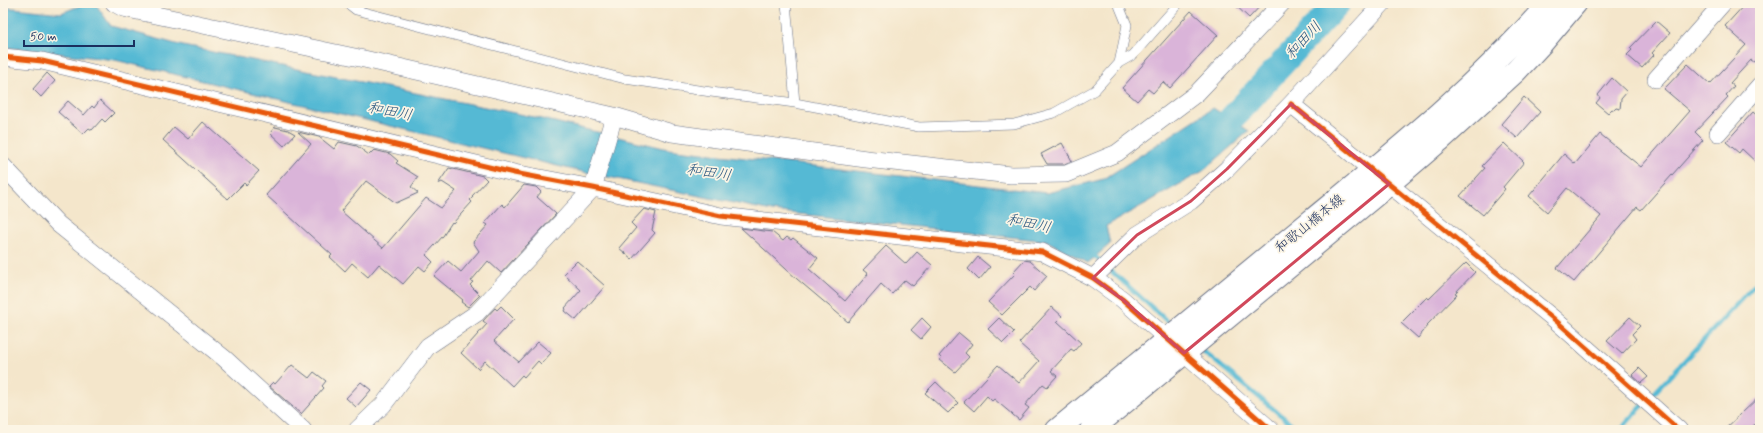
<svg xmlns="http://www.w3.org/2000/svg" width="1763" height="433" viewBox="0 0 1763 433" font-family="Mynerve,'Klee One',sans-serif">
	<style>
		.water { fill: #55b9d4; stroke: #387499 }
		.lines { fill: none; stroke-linecap: round; stroke-linejoin: round }
		.stream { stroke: #55b9d4; stroke-width: 4.5 }
		.river { stroke: #55b9d4; stroke-width: 26 }
		.building { fill: #dab4d9 }
		.lane-casing { stroke: #676f84; stroke-width: 10 }
		.street-casing { stroke: #676f84; stroke-width: 18 }
		.primary-casing { stroke: #676f84; stroke-width: 24 }
		.lane { stroke: #fff; stroke-width: 9 }
		.street { stroke: #fff; stroke-width: 17 }
		.primary { stroke: #fff; stroke-width: 22 }
		.cycleway-casing { stroke: #fcf5e5; stroke-width: 8 }
		.cycleway { stroke: #e8590c; stroke-width: 5 }
		.marked { fill: none; stroke: #d1495b; stroke-width: 3; stroke-linejoin: round }
		.labels { text-anchor: middle; stroke-width: 3.5; stroke-linejoin: round; paint-order: stroke }
		.street-label { font-size: 14px; fill: #1b2f5e; stroke: #fcf5e5 }
		.water-label { font-size: 15px; font-style: italic; fill: #2c5881; stroke: #fcf5e5 }
	</style>
	<rect width="100%" height="100%" fill="#fcf5e5"/>
	<filter id="ink" filterUnits="userSpaceOnUse"><feTurbulence type="fractalNoise" baseFrequency=".025" numOctaves="2"/><feDisplacementMap in="SourceGraphic" scale="8" xChannelSelector="R" yChannelSelector="G"/><feConvolveMatrix kernelMatrix="1 2 1 2 8 2 1 2 1" color-interpolation-filters="sRGB"/></filter>
	<filter id="wash" filterUnits="userSpaceOnUse"><feTurbulence type="fractalNoise" baseFrequency=".012" numOctaves="4" result="noise"/><feDisplacementMap in="SourceGraphic" scale="16" xChannelSelector="R" yChannelSelector="G"/><feGaussianBlur stdDeviation="0.9" result="paint"/><feColorMatrix in="noise" values="0 0 0 0 0 0 0 0 0 0 0 0 0 0 0 0 0 1.4 0 .05"/><feComposite in="paint" operator="in"/></filter>
	<g filter="url(#wash)">
		<rect width="100%" height="100%" fill="#f4e6cb"/>
		<path class="water" d="M87,3H95L111,26L183,46L534,117L668,149L1047,193L1104,179L1213,108L1249,131L1203,171L1106,226L1110,244L1088,263L1047,241L772,211L570,169L115,60L3,47V7L61,13Z"/>
		<g class="lines">
			<path class="stream" d="M1091,253L1167,321
				M1204,352L1299,430
				M1620,430L1760,279"/>
			<path class="river" d="M1207,145L1338,3"/>
		</g>
		<g id="blocks">
			<path class="building" d="M1233,3H1263L1249,18Z
				M1746,3H1760V55L1754,62L1751,60L1730,83L1734,86L1726,95L1728,97L1695,132L1703,140L1641,210L1637,207L1574,282L1557,268L1601,216L1567,188L1547,212L1529,196L1564,154L1575,164L1600,134L1641,167L1690,111L1664,89L1688,64L1710,84L1746,45L1725,26Z
				M1191,11L1218,35L1170,88L1163,82L1153,93L1148,89L1137,101L1122,88Z
				M1656,21L1670,33L1652,53L1654,55L1642,68L1627,55L1632,50L1630,48Z
				M47,73L55,81L41,97L33,89Z
				M1612,78L1627,92L1621,99L1620,109L1616,108L1614,110L1612,109L1608,113L1596,103L1600,98L1598,95Z
				M1524,97L1540,112L1517,138L1501,124Z
				M100,100L114,113L105,122L102,119L92,130L89,128L83,134L58,112L68,101L84,115L92,106L94,108Z
				M1753,112L1760,118V166L1742,149L1739,153L1726,142Z
				M203,122L259,171L246,185L244,183L228,199L163,140L174,127L188,139Z
				M275,127L288,130L295,134L284,146L270,133Z
				M298,132L319,137L334,149L339,142L357,146L369,155L374,150L390,154L398,161L396,163L418,177L411,187L418,193L396,203L366,181L341,211L383,248L426,198L441,208L456,191L442,182L438,184L449,168L483,176L487,180L472,196L473,197L470,200L472,202L453,223L452,222L443,236L426,255L433,262L425,271L419,266L403,284L379,264L368,277L352,263L345,271L330,257L332,255L266,195L311,144Z
				M1062,143L1072,161L1064,164H1047L1041,154Z
				M1504,143L1524,162L1503,187L1505,189L1483,215L1460,196L1485,168L1482,166Z
				M524,185L536,187L541,192L537,197L556,214L501,273L488,261L471,281L473,282L470,285L480,295L468,307L461,302L463,300L434,276L448,261L461,272L479,251L473,242L488,225L485,223L502,204L505,207Z
				M644,209L656,212L652,230L655,233L632,259L619,248L636,228L631,223Z
				M741,228L772,232L783,241L787,237L791,240L793,238L818,258L809,269L845,301L868,274L863,270L886,246L906,264L917,252L932,265L913,286L905,280L892,294L881,284L848,322L797,279Z
				M978,257L990,267L979,280L968,269Z
				M1024,260L1030,261L1047,276L1034,291L1030,287L1002,315L988,302L1015,274L1013,272Z
				M577,261L605,286L576,320L565,311L566,309L565,308L581,290L564,274Z
				M1466,263L1475,272L1455,293L1457,294L1427,325L1428,326L1418,338L1401,323L1427,297L1429,299Z
				M501,306L514,319L494,341L519,362L538,342L551,353L541,364L538,361L524,377L522,375L512,386L485,361L478,369L461,353L487,324L483,321L495,308L497,310Z
				M1052,307L1062,316L1057,321L1081,343L1074,351L1071,349L1051,371L1057,376L1047,387L1043,384L1025,405L1029,408L1019,420L994,399L992,401L987,396L974,411L964,402L998,365L1019,383L1039,361L1019,343Z
				M1630,317L1640,326L1632,334L1636,339L1622,354L1607,341Z
				M922,318L931,327L921,339L911,330Z
				M999,318L1014,332L1003,343L988,329Z
				M959,333L972,344L965,353L969,357L955,372L940,360L941,358L939,356Z
				M292,365L309,378L314,372L326,381L322,386L324,388L301,414L269,386L273,382L275,384Z
				M1639,368L1648,377L1641,383L1632,375Z
				M361,382L371,390L356,407L346,398Z
				M936,382L958,403L948,413L925,393Z
				M1760,396V419L1749,430H1724Z"/>
		</g>
	</g>
	<g filter="url(#ink)">
		<use href="#blocks" fill-opacity="0" stroke="#676f84" stroke-width="1"/>
		<g class="lines">
			<defs>
				<path id="lane" d="M347,3L356,10L625,79L711,92L795,103L919,127L1014,124L1054,113L1095,90L1119,63L1127,25L1118,3
					M786,3L795,103
					M1119,63L1133,55L1179,3"/>
				<path id="street" d="M114,3L123,8L364,59L614,116
					M3,57L42,61L514,173L593,188L721,216L1042,252L1093,278L1122,299L1271,430
					M1656,79L1723,3
					M1291,104L1554,319L1679,430
					M1718,133L1760,85
					M3,166L58,224L224,358L303,430
					M1093,278L1137,235L1191,201L1227,169L1291,104L1383,3
					M357,430L383,405L428,346L477,313L593,188L614,116L672,133L866,159L1011,175L1066,174L1117,153L1197,93L1282,3"/>
				<path id="primary" d="M1057,430C1142,360 1227,290 1312,220C1395,152 1479,84 1549,3
					M1091,430L1389,184L1439,141L1516,71L1543,42L1576,3"/>
			</defs>
			<use href="#lane" class="lane-casing"/>
			<use href="#street" class="street-casing"/>
			<use href="#primary" class="primary-casing"/>
			<use href="#lane" class="lane"/>
			<use href="#street" class="street"/>
			<use href="#primary" class="primary"/>
			<defs>
				<path id="cycleway" d="M3,57L42,61L514,173L593,188L721,216L1042,252L1093,278L1122,299L1271,430
					M1291,104L1554,319L1679,430"/>
			</defs>
			<use href="#cycleway" class="cycleway-casing"/>
			<use href="#cycleway" class="cycleway"/>
		</g>
	</g>
	<path class="marked" d="M1291,104L1389,184L1184,353L1122,299L1093,278L1137,235L1191,201L1227,169Z"/>
	<g class="labels">
		<g class="street-label">
			<text transform="translate(1309 223) rotate(-39)" y="5">和歌山橋本線</text>
		</g>
		<g class="water-label">
			<text transform="translate(1303 40) rotate(-47)" y="5">和田川</text>
			<text transform="translate(390 111) rotate(11)" y="5">和田川</text>
			<text transform="translate(709 172) rotate(9)" y="5">和田川</text>
			<text transform="translate(1029 223) rotate(12)" y="5">和田川</text>
		</g>
	</g>
	<rect width="1763" height="433" fill="none" stroke="#fcf5e5" stroke-width="16"/>
	<path d="M24 40v6h110v-6" fill="none" stroke="#1b2f5e" stroke-width="2"/>
	<text x="30" y="40" font-size="12" fill="#1b2f5e" stroke="#fcf5e5" stroke-width="3" paint-order="stroke">50 m</text>
</svg>
